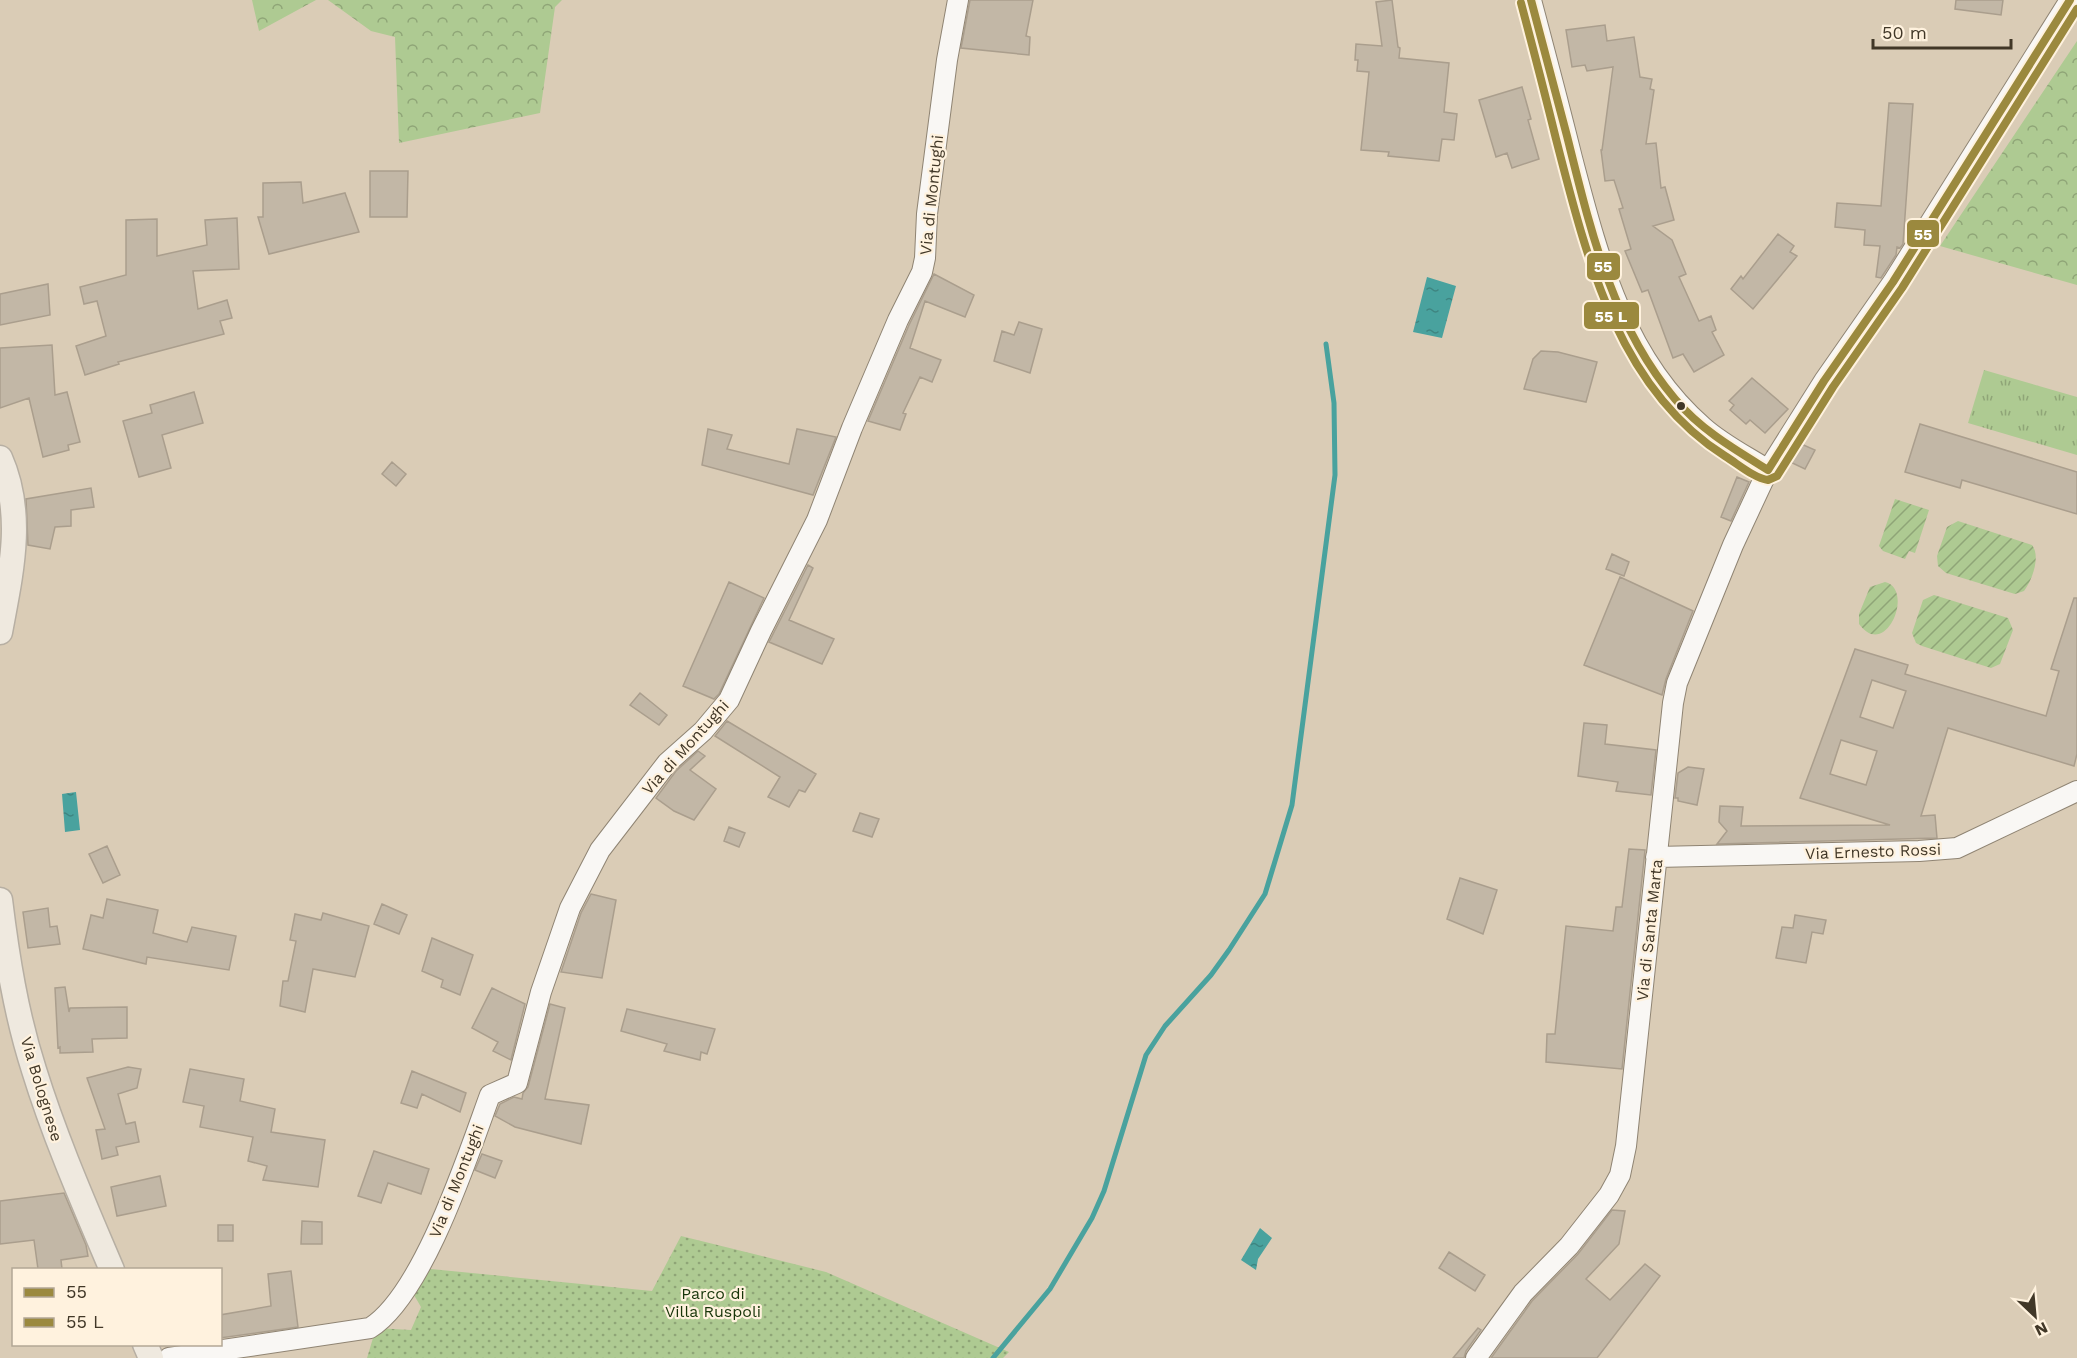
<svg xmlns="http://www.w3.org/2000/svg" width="2077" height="1358" viewBox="0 0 2077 1358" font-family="'Work Sans',sans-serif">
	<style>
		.grass { fill: url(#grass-tufts) }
		.forest { fill: url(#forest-crowns) }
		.park { fill: url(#park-dots) }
		.garden { fill: url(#garden-furrows) }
		.water { fill: url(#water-ripples) }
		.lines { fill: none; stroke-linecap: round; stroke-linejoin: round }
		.stream { stroke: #49a29e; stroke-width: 5 }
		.building { fill: #c2b7a6; stroke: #aa9e8d; stroke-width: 1.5; fill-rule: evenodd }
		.minor-casing { stroke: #8f8473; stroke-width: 22 }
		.major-casing { stroke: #b7afa3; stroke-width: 27 }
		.minor { stroke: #f9f7f4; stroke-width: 20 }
		.major { stroke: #efe9df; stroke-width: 24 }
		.bus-1-casing { stroke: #fff2de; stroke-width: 12 }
		.bus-2-casing { stroke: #fff2de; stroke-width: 12 }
		.bus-1 { stroke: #9b893e; stroke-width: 8 }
		.bus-2 { stroke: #9b893e; stroke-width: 8 }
		.bus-dot { fill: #413727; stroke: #fff2de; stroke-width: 2 }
		.labels { text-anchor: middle; stroke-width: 4.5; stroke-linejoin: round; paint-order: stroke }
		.street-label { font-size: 16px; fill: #413727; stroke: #fff2de }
		.park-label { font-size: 16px; fill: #173509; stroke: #fff2de }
		.line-badge { stroke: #fff2de; stroke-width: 2 }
		.badge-label { font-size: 16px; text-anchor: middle; font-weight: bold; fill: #fff }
	</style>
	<defs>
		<pattern id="grass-tufts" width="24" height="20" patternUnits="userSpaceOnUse" patternTransform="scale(1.5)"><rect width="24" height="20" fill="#aeca92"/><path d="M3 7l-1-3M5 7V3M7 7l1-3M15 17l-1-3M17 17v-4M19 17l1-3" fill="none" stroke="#8fa577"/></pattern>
		<pattern id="forest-crowns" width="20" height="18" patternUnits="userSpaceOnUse" patternTransform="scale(1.5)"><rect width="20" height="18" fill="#aeca92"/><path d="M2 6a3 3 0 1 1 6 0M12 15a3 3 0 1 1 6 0" fill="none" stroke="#8fa577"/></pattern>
		<pattern id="park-dots" width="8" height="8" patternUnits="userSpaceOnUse" patternTransform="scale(1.5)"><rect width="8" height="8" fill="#aeca92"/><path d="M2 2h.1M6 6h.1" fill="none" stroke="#8fa577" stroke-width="1.8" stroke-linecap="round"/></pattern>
		<pattern id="garden-furrows" width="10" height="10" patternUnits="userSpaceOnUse" patternTransform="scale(1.5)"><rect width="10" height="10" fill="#aeca92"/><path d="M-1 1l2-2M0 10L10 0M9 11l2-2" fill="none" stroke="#8fa577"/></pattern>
		<pattern id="water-ripples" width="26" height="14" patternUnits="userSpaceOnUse" patternTransform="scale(1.5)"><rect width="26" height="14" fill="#49a29e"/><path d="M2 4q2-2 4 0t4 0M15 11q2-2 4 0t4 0" fill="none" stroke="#3e8581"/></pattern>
	</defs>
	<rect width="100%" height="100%" fill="#daccb6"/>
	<path class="grass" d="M1984,370L2077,397V455L1968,423Z"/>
	<path class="forest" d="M252,0H316L259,31Z
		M328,0H562L555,7L540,113L399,143L395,37L371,31Z
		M2077,41V285L1940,246Z"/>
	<path class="park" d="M681,1236L826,1272L1009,1352L1003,1358H367L376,1328L411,1330L421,1307L411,1290L421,1268L652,1291Z"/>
	<path class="garden" d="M1895,499L1929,510L1915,553L1909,551L1905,559L1883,551L1879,546Z
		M1958,521L2032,545C2041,556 2032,581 2024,591L2015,594L1946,573L1938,566L1937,556L1947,527Z
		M1885,582C1915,589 1886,661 1859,624V614L1870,587Z
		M1934,595L2008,618L2013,630L2000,664L1991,668L1922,646L1916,643L1912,633L1923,600Z"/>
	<path class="water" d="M1427,277L1456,286L1442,338L1413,332Z
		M76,792L80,830L65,832L62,794Z
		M1260,1228L1272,1238L1258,1259L1256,1270L1241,1260Z"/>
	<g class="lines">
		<path class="stream" d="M993,1358L1050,1289L1092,1218L1104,1191L1146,1055L1165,1026L1211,975L1229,950L1265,894L1292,805L1335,475L1334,403L1326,344"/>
	</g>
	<path class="building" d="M970,0H1033L1026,36L1030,37L1029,55L961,48Z
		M1392,0L1398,47L1400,48L1399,58L1449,63L1444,112L1457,114L1454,140L1442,139L1439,161L1388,156L1389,152L1361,150L1369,72L1357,71L1358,60H1355L1356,44L1382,46L1376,2Z
		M1956,0H2003L2001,15L1955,9Z
		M1605,25L1607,41L1634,37L1640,77L1652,79L1650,89L1654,90L1646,144L1656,143L1661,188L1665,187L1674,220L1653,226L1672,240L1686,274L1679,277L1699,321L1711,316L1716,330L1712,332L1724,355L1694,372L1683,354L1673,358L1648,290L1642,292L1625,251L1631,249L1619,209L1623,208L1614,180L1605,181L1601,150H1602L1613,67L1587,71L1585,65L1572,67L1566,30Z
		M1522,87L1531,119L1528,120L1539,159L1512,168L1507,153L1496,157L1479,100Z
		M1889,103L1913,104L1903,244L1900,248L1897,247L1896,255L1881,278L1876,277L1880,246L1864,245L1865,230L1835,227L1837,203L1881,206Z
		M370,171H408L407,217H370Z
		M301,182L303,203L345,193L359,232L269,254L258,217H263V183Z
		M237,218L239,269L193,271L198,309L227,300L232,318L220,321L224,334L118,362L119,364L85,375L76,346L106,336L97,301L84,304L80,287L126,275V220L157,219V256L207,245L205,220Z
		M1778,234L1794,246L1790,252L1797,256L1753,309L1731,289L1741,276L1743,279Z
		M934,274L974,295L965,317L925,301L910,348L941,360L932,382L920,377L903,413L906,414L900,430L868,421L909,325Z
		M48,284L50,315L0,325V294Z
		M1019,322L1042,329L1030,373L994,361L1002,331L1014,335Z
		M52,345L55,395L67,392L80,442L68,445L69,450L43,457L29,398L0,408V348Z
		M1541,351L1558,352L1597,362L1586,402L1524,389L1533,359Z
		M1752,378L1788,409L1765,433L1750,420L1746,424L1730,410L1734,405L1729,401Z
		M194,392L203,423L162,435L171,468L139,477L123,421L152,413L150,405Z
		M1920,424L2077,472V514L1962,480L1960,488L1905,472Z
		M708,429L732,435L727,449L789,464L797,429L836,437L813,495L702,465Z
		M1799,443L1815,450L1805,469L1788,461Z
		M392,462L406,474L396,486L382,474Z
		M1737,477L1749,482L1731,521L1721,517Z
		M91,488L94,507L71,510V526L55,527L50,549L28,545L26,499Z
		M1612,554L1629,562L1624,576L1606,569Z
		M808,565L813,568L789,620L834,639L822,664L769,642Z
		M1620,577L1693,611L1666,679L1662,695L1584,665Z
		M729,582L764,598L719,694L714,699L683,686Z
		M2074,598H2077V754L2074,766L1948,728L1921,816L1935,815L1937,838L1717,844L1727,831L1719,822L1720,806L1743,807L1741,826L1890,825L1800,798L1855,649L1908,665L1905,674L2046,716L2059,671L2051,669ZM1872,680L1906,691L1893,728L1860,717ZM1841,740L1877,751L1866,785L1830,774Z
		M640,693L667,715L659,725L630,705Z
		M727,721L816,774L805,792L799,790L789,807L768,797L780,777L715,736Z
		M1584,723L1607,725L1605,744L1656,750L1651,795L1616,791L1618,782L1578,776Z
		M698,751L705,756L690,770L716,789L694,820L674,811L656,798L676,771Z
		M1688,767L1704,769L1697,805L1678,801V798H1675L1678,773Z
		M860,813L879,819L872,837L853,831Z
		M729,827L745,833L739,847L724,841Z
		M107,846L120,875L103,883L89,854Z
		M1629,849L1645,850L1622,1069L1546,1062L1547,1034H1555L1566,926L1613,931L1616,907H1622Z
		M1460,878L1497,890L1483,934L1447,919Z
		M591,894L616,900L602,978L561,972L581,913Z
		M107,899L158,910L153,933L187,942L192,927L236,936L229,970L147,957L146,964L83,949L91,915L103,918Z
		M382,904L407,915L399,934L374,924Z
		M48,908L50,927L57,926L60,944L28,948L23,912Z
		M323,913L369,926L355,977L313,969L305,1012L280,1006L283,981H288L296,941L290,940L295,914L321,920Z
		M1795,915L1826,920L1823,934L1812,932L1806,963L1776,958L1782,927L1793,928Z
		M432,938L473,955L460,995L441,987L443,980L422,971Z
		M65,987L69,1012L70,1008L127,1007V1038L92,1039L93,1052L60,1053V1047L58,1048L55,988Z
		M492,988L525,1004L511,1060L493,1051L498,1042L472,1028Z
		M550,1004L565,1008L545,1099L589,1105L581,1144L515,1127L495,1116L500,1104L514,1097L522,1099L523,1093L528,1087Z
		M627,1009L715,1029L707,1054L701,1052L700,1060L664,1051L667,1044L621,1031Z
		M128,1067L141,1069L137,1088L118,1094L126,1124L135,1122L139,1142L116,1147L118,1155L102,1159L96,1130L105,1129L87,1078Z
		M190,1069L244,1079L240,1101L275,1109L271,1132L325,1140L318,1187L263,1180L267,1166L248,1161L253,1137L200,1127L204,1106L183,1102Z
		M412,1071L466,1093L460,1112L422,1094L417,1108L401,1103Z
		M374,1151L429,1169L421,1194L388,1183L381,1203L358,1196Z
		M482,1154L502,1161L495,1178L475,1170Z
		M160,1176L166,1206L117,1216L111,1187Z
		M64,1193L86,1245L88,1256L61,1260L62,1269H38L34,1240L0,1244V1201Z
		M1612,1210L1625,1211L1619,1244L1586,1279L1610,1300L1645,1264L1660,1276L1597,1358H1491L1532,1301L1578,1254Z
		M302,1221L322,1222V1244H301Z
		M218,1225H233V1241H218Z
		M1449,1252L1485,1275L1475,1291L1439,1268Z
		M291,1271L298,1327L220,1338V1315L271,1306L268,1274Z
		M1478,1328L1481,1330L1466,1351L1464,1358H1453Z"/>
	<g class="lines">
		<defs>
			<path id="minor" d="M1531,0C1545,53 1559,105 1572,158C1598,256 1623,358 1703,427C1722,444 1746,456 1768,470
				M1656,857L1919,851L1957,848L2077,791
				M169,1358L370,1328C423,1295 468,1155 490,1095L517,1083L541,992L570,908L600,850L667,763L703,731L729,700L761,631L817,520L852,428L898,320L922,272L925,258L927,214L947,60L958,0
				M1476,1358L1523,1293L1569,1246L1609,1195L1620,1175L1626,1146L1673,703L1677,683L1733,545L1768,470L1824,381L1893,282L2070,0"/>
			<path id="major" d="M0,458C25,514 11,573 0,632
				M0,900C7,957 16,1014 34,1070C55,1138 84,1204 112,1270
				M145,1344L151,1358"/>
		</defs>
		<use href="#minor" class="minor-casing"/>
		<use href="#major" class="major-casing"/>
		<use href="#minor" class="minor"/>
		<use href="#major" class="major"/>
		<defs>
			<path id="bus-1" d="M1531,0C1543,45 1555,91 1567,136C1590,228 1612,325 1675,399C1701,430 1734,449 1768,470L1824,381L1893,282L2070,0"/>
			<path id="bus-2" d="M1521,3C1533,48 1545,94 1556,139C1586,255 1617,388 1725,456C1738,464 1754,478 1768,480L1777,476L1833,387L1902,288L2077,9"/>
		</defs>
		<use href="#bus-1" class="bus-1-casing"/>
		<use href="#bus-2" class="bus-2-casing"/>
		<use href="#bus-1" class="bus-1"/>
		<use href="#bus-2" class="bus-2"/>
	</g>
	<circle class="bus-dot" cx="1681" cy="406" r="5"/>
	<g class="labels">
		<g class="street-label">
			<text transform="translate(931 195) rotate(-84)" y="6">Via di Montughi</text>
			<text transform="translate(685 747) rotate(-48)" y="6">Via di Montughi</text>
			<text transform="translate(1873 851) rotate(-2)" y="6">Via Ernesto Rossi</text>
			<text transform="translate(1649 930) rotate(-84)" y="6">Via di Santa Marta</text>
			<text transform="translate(42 1089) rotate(73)" y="6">Via Bolognese</text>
			<text transform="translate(456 1181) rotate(-68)" y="6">Via di Montughi</text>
		</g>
		<g class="park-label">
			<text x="713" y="1299">Parco di<tspan x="713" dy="18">Villa Ruspoli</tspan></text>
		</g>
	</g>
	<g class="line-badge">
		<rect x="1906" y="219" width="34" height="29" rx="6" fill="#9b893e"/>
		<rect x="1586" y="252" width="35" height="29" rx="6" fill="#9b893e"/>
		<rect x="1583" y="301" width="57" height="29" rx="6" fill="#9b893e"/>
	</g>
	<g class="badge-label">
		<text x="1923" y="240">55</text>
		<text x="1603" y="272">55</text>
		<text x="1611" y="322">55 L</text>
	</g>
	<rect x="12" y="1268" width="210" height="78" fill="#fff2de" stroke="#b3a795" stroke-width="1.5"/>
	<rect x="24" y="1288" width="30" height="9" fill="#9b893e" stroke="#b3a795" stroke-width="1.5"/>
	<text x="66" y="1298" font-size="18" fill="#413727">55</text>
	<rect x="24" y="1318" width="30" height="9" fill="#9b893e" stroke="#b3a795" stroke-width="1.5"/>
	<text x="66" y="1328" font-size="18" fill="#413727">55 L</text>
	<g transform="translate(2035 1316) rotate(154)" stroke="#fff2de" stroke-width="4.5" paint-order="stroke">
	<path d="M0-4.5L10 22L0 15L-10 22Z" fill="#413727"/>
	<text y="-9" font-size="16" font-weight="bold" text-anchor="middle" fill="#413727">N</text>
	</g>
	<path d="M1873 39v9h138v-9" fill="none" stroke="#413727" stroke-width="3"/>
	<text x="1882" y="39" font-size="18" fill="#413727" stroke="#fff2de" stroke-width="4.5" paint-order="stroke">50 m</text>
</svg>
